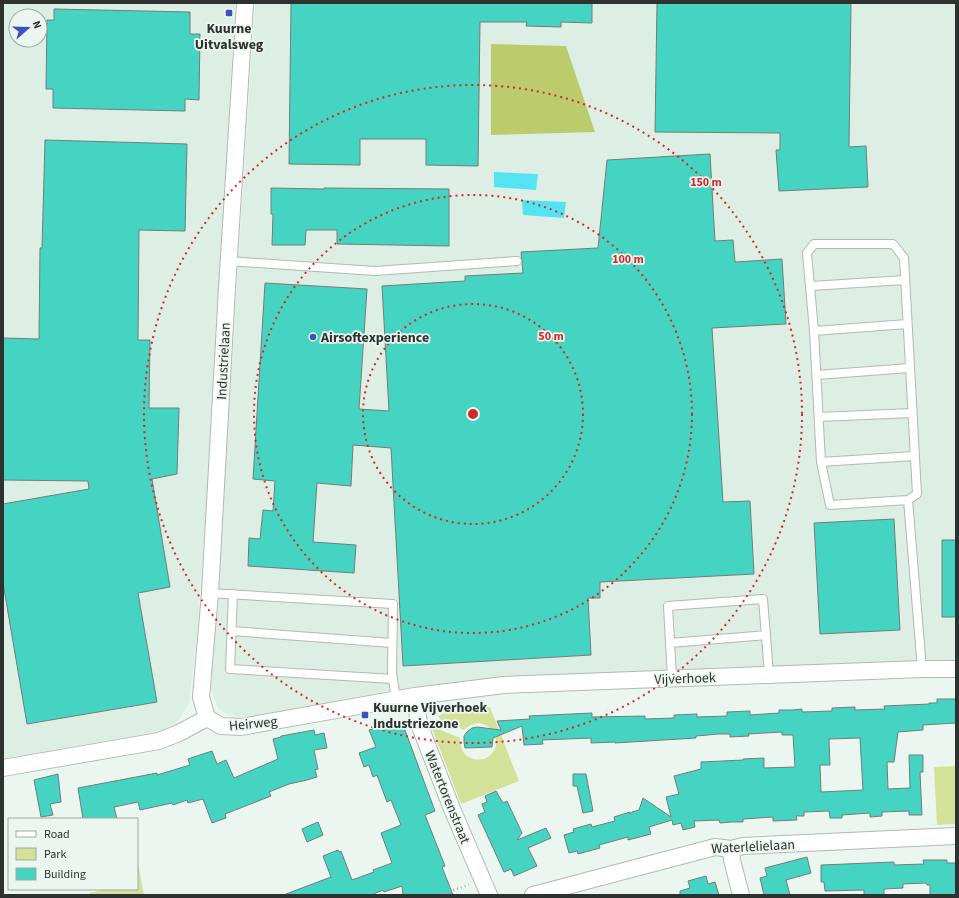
<svg xmlns="http://www.w3.org/2000/svg" width="959" height="898" viewBox="0 0 959 898" font-family="'Source Sans 3',sans-serif">
	<style>
		.built { fill: #ddefe4; fill-rule: evenodd }
		.green { fill: #d4e199 }
		.forest { fill: #bccb6b }
		.water { fill: #53e4f3 }
		.building { fill: #45d4c1; stroke: #727d7b; fill-rule: evenodd }
		.lines { fill: none; stroke-linecap: round; stroke-linejoin: round }
		.service-casing { stroke: #b0b9b4; stroke-width: 10 }
		.minor-casing { stroke: #b0b9b4; stroke-width: 18 }
		.path { stroke: #a9b1ad; stroke-width: 2.5; stroke-dasharray: 1 3; stroke-linecap: butt }
		.service { stroke: #fff; stroke-width: 8 }
		.minor { stroke: #fff; stroke-width: 16 }
		.ring { fill: none; stroke: #d62828; stroke-width: 2; stroke-dasharray: 2 4 }
		.poi-dot { fill: #3e51c4; stroke: #ecf6f1; stroke-width: 1.5 }
		.labels { text-anchor: middle; stroke-width: 3.5; stroke-linejoin: round; paint-order: stroke }
		.poi-label { font-size: 14px; font-weight: bold; fill: #2d312f; stroke: #ecf6f1; text-anchor: start }
		.street-label { font-size: 14px; fill: #2d312f; stroke: #ecf6f1 }
		.centre { fill: #d62828; stroke: #ecf6f1; stroke-width: 2 }
		.ring-label { font-size: 12px; text-anchor: middle; font-weight: bold; fill: #d62828; stroke: #ecf6f1; stroke-width: 3.5; stroke-linejoin: round; paint-order: stroke }
	</style>
	<rect width="100%" height="100%" fill="#ecf6f1"/>
	<path class="built" d="M3,3H235L216,368L197,637L189,703L176,724L152,735L3,760ZM16,16H40V40H16Z
		M255,3H956V661L492,680L263,716L241,717L226,714L218,708L211,688Z"/>
	<path class="green" d="M490,707L519,781L461,804L431,726L460,738C460,747 463,755 471,758C476,760 482,760 486,758C510,746 487,708 464,730L441,720L438,716L442,714Z
		M956,766V824L937,825L934,767Z
		M137,858L144,895H89V893L108,889H137Z"/>
	<path class="forest" d="M491,44L566,46L595,132L491,135Z"/>
	<path class="water" d="M494,172L538,174L536,190L494,187Z
		M522,200L566,202L564,218L523,215Z"/>
	<path class="building" d="M291,3H592V23L561,22V27L526,26L527,22H480L478,166L426,165V139H360V165L289,164Z
		M657,3H851L849,147L866,146L868,187L779,191L776,150H780V133L655,132Z
		M54,9L190,12V34H200L199,100L185,99V111L53,108V89H46L47,20H54Z
		M45,140L187,144L185,231L139,230L138,340H150L149,408H179L177,474L152,479L170,587L138,593L157,702L27,724L3,583V504L89,489L88,481L3,480V338L39,339L40,248H42Z
		M710,154L715,241L733,240L735,262L782,259L786,324L712,328L723,502L750,501L754,574L600,582V598H588L591,655L403,666L391,448L353,445L351,486L317,483L313,542L356,545L354,573L248,566L249,538L260,539L263,510L273,511L275,481L253,479L265,283L367,289L359,409L389,411L382,286L465,281V276L523,273L521,252L598,248L607,160Z
		M271,188L324,189V188L449,189V246L337,244V230H306L305,245H272L273,214H271Z
		M894,519L900,630L820,634L814,523Z
		M942,540H956V617H942Z
		M937,699H956V723L923,725V730L898,732L894,762H887L888,789L910,788L909,755H923V772H920L922,815H909V811L882,812V816L870,817V813L842,815V818H830L829,811L804,812V816H796L797,820L773,821V817L743,819V822H731L720,823L719,820L694,821L695,827L683,830L681,823L673,825L672,820L649,827L651,834L628,840V837L599,845L600,848L578,854L577,851L569,853L564,835L574,832L573,829L591,824L592,827L615,821L614,817L630,812V814L632,812L639,810L643,798L671,817L666,797L679,794L674,776L701,769V762L743,760V759L764,758V768L795,767L793,735H782V732L748,734L749,736L730,737V734H719L696,736V738L615,743V742L591,743V738L542,740L543,744L524,745L522,726L493,738L492,747L465,748L464,742V736L467,732L472,728L477,727L501,730L497,721L530,719L529,716L592,713V717L645,716V719L674,718V715L697,714V717L727,716V712L750,711V715L779,713V710H792L802,709V712L832,711V708L855,707V710L885,709L884,706L929,704V703H937ZM860,738L863,790L821,792L820,765H830L829,739Z
		M402,722L435,811L425,815L445,866L442,867L453,895H403L402,886L384,892L383,890L371,895H286V894L331,877L323,856L338,850L339,852L341,851L352,880L374,872L373,870L392,863L381,833L401,825L391,800L387,802L377,775L373,777L369,765L364,767L359,753L376,747L369,730L383,725L385,729Z
		M314,730L315,735L324,733L327,748L314,750L318,769L315,770L317,777L307,780L289,784L269,792L271,796L225,814L226,818L212,823L203,799L188,803L187,800L173,805L172,803L140,810L138,802L114,807L117,819H83L78,788L157,773V775L190,765L188,759L212,751L217,764L226,760L234,778L278,759L273,739L281,737V736Z
		M58,774L61,802L50,804L53,815L41,817L34,780Z
		M573,774H586L593,811L583,813L577,786H573Z
		M496,791L503,803L507,801L522,833L517,840L546,828L551,838L528,848L537,866L514,876L511,869L504,872L478,815L485,812L482,804L487,802L485,796Z
		M318,822L323,835L307,842L302,829Z
		M807,857L811,873L786,880L790,895H764L760,878L767,876L765,868Z
		M923,860H947V863H956V895H930V885H927L926,883L903,884V888L884,889V895H864V890L825,891L824,882H821V865L894,862V865L924,864Z
		M706,876L708,884L715,882L719,895H680V891L690,888L688,881Z"/>
	<g class="lines">
		<defs>
			<path id="service" d="M228,261L375,271L517,261
				M811,286L905,280
				M814,331L907,324
				M817,375L909,368
				M819,417L912,413
				M821,462L914,456
				M908,500L830,505L821,462L814,331L807,253L814,244H893L904,258L917,494L908,500L922,669
				M210,593L393,604L392,672L396,700
				M233,594L230,669L393,679
				M232,631L392,643
				M670,643L766,635
				M672,678L668,606L763,599L769,674"/>
			<path id="minor" d="M415,696L419,724L452,809L489,895
				M207,718L221,726L241,727L415,696L504,685L922,669H956
				M207,718L201,697L210,593L227,288L245,3
				M3,768L159,741L179,733L207,718
				M731,849L732,860L741,895
				M533,895L715,847L731,849L743,846L956,836"/>
		</defs>
		<use href="#service" class="service-casing"/>
		<use href="#minor" class="minor-casing"/>
		<path class="path" d="M438,895L469,885"/>
		<use href="#service" class="service"/>
		<use href="#minor" class="minor"/>
	</g>
	<g class="ring">
		<circle cx="473" cy="414" r="110"/>
		<circle cx="473" cy="414" r="219"/>
		<circle cx="473" cy="414" r="329"/>
	</g>
	<g class="poi-dot">
		<rect x="225" y="9" width="8" height="8" rx="2"/>
		<circle cx="313" cy="337" r="4"/>
		<rect x="361" y="711" width="8" height="8" rx="2"/>
	</g>
	<g class="labels">
		<g class="poi-label">
			<text x="229" y="33" text-anchor="middle">Kuurne<tspan x="229" dy="16">Uitvalsweg</tspan></text>
			<text x="321" y="342">Airsoftexperience</text>
			<text x="373" y="712">Kuurne Vijverhoek<tspan x="373" dy="16">Industriezone</tspan></text>
		</g>
		<g class="street-label">
			<text transform="translate(223 361) rotate(-87)" y="5">Industrielaan</text>
			<text transform="translate(685 678) rotate(-2)" y="5">Vijverhoek</text>
			<text transform="translate(253 723) rotate(-6)" y="5">Heirweg</text>
			<text transform="translate(448 797) rotate(68)" y="5">Watertorenstraat</text>
			<text transform="translate(753 846) rotate(-3)" y="5">Waterlelielaan</text>
		</g>
	</g>
	<circle cx="473" cy="414" r="6" class="centre"/>
	<g class="ring-label">
		<text x="706" y="186">150 m</text>
		<text x="628" y="263">100 m</text>
		<text x="551" y="340">50 m</text>
	</g>
	<rect width="959" height="898" fill="none" stroke="#2d312f" stroke-width="8"/>
	<rect x="8" y="818" width="130" height="72" fill="#ecf6f1" stroke="#a0a7a3"/>
	<rect x="16" y="831" width="20" height="6" fill="#ffffff" stroke="#a0a7a3"/>
	<text x="44" y="838" font-size="12" fill="#2d312f">Road</text>
	<rect x="16" y="848" width="20" height="12" fill="#d4e199" stroke="#a0a7a3"/>
	<text x="44" y="858" font-size="12" fill="#2d312f">Park</text>
	<rect x="16" y="868" width="20" height="12" fill="#45d4c1" stroke="#a0a7a3"/>
	<text x="44" y="878" font-size="12" fill="#2d312f">Building</text>
	<g transform="translate(28 28) rotate(70)"><circle r="19" fill="#ecf6f1" stroke="#a0a7a3"/>
	<path d="M0-3L7 15L0 10L-7 15Z" fill="#3e51c4"/>
	<text y="-6" font-size="11" font-weight="bold" text-anchor="middle" fill="#2d312f">N</text>
	</g>
</svg>
